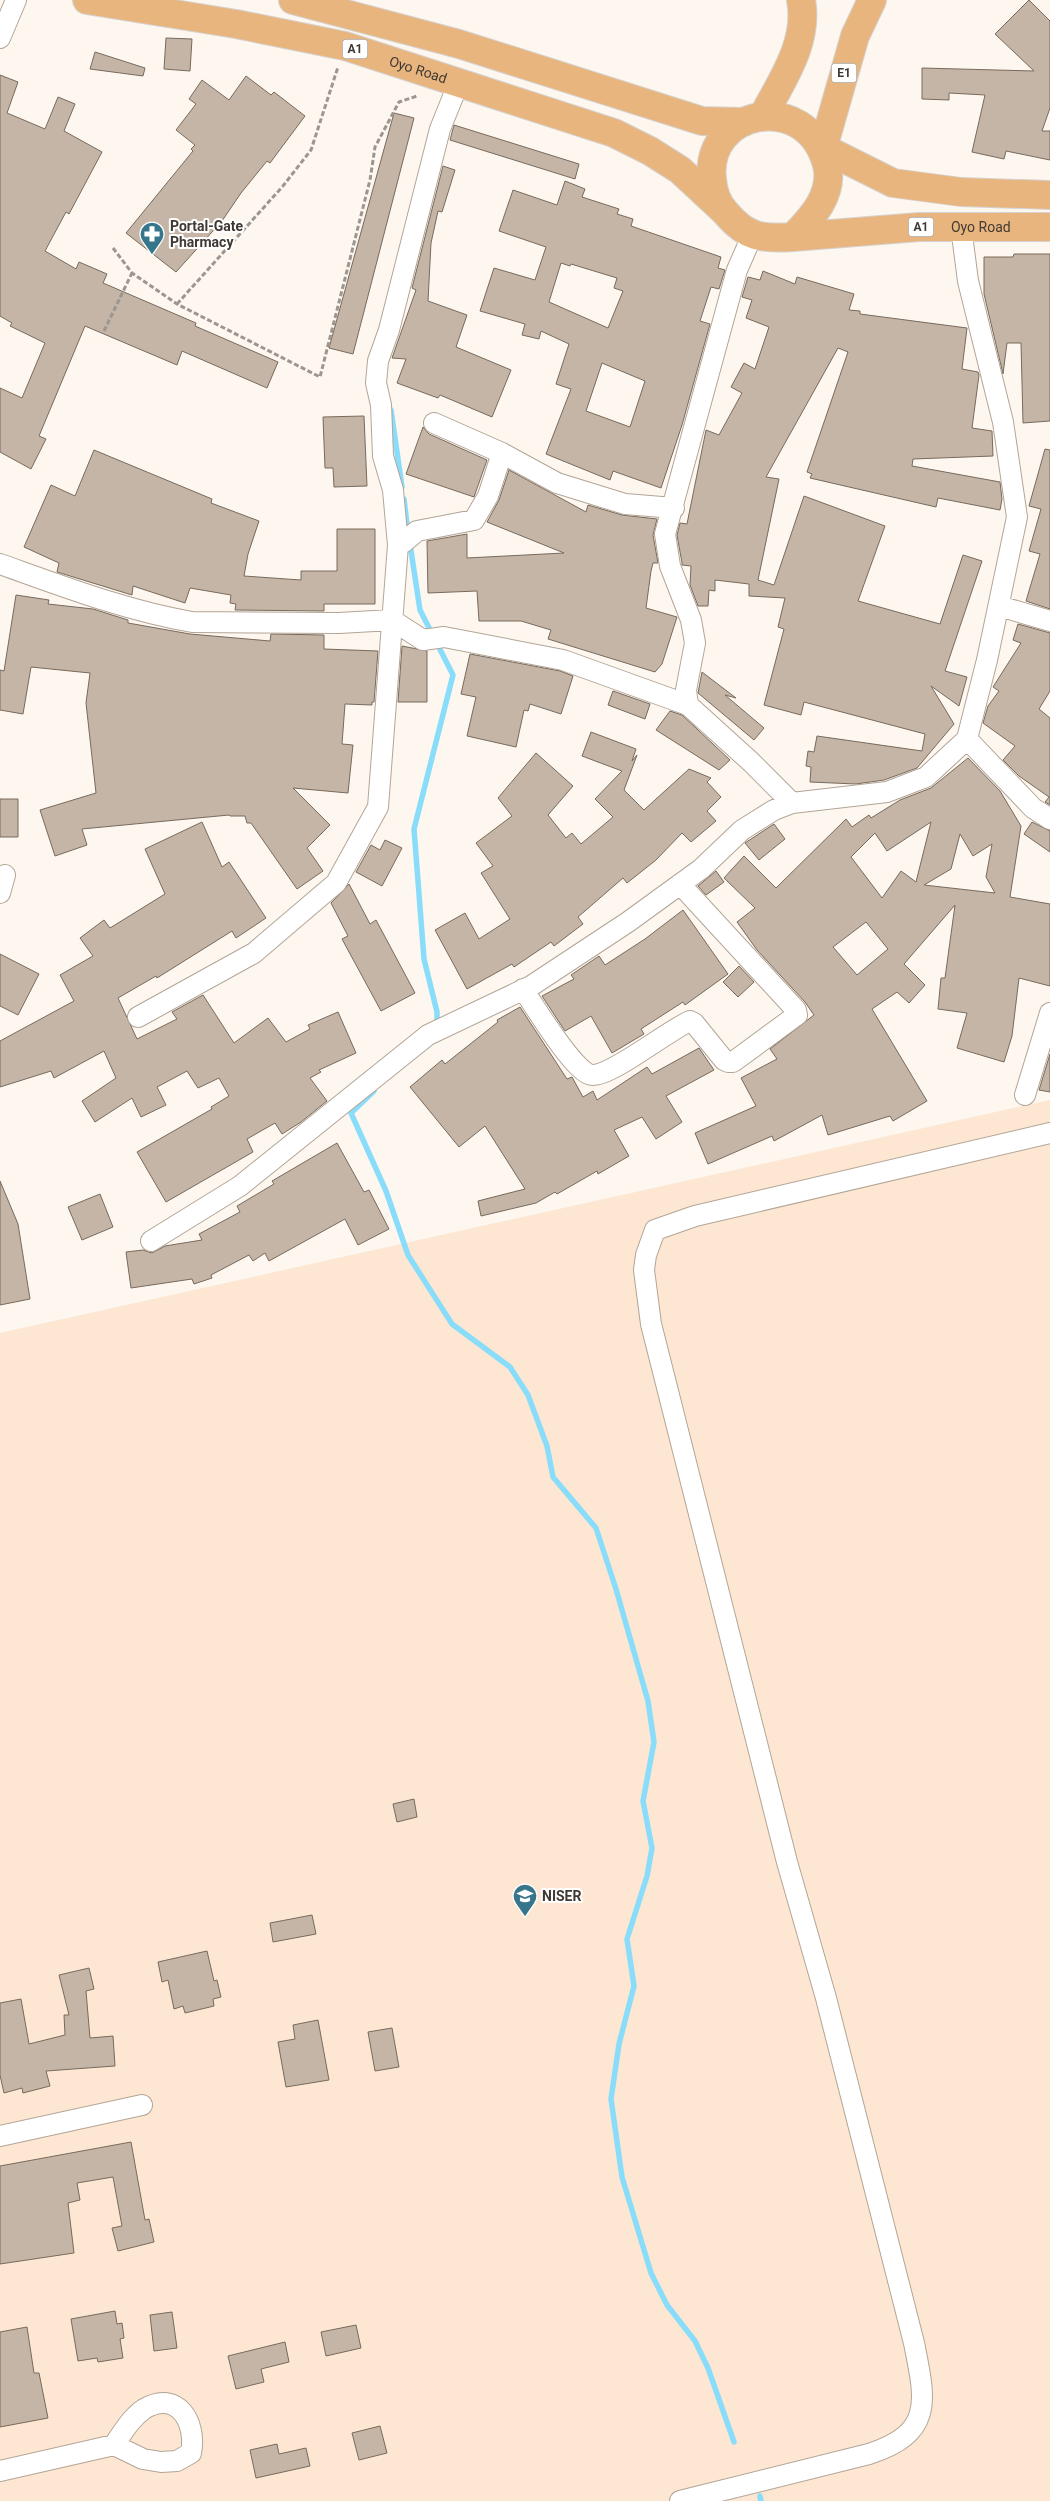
<svg xmlns="http://www.w3.org/2000/svg" width="1050" height="2501" viewBox="0 0 1050 2501" font-family="Roboto,sans-serif">
	<style>
		.built { fill: #fde7d2 }
		.lines { fill: none; stroke-linecap: round; stroke-linejoin: round }
		.stream { stroke: #8addfa; stroke-width: 5.5 }
		.building { fill: #c4b5a6; stroke: #786a5c; fill-rule: evenodd }
		.minor-casing { stroke: #b3a596; stroke-width: 22 }
		.highway-casing { stroke: #d5d3d2; stroke-width: 30 }
		.path { stroke: #9d9690; stroke-width: 3; stroke-dasharray: 5 2.5; stroke-linecap: butt }
		.minor { stroke: #fff; stroke-width: 20 }
		.highway { stroke: #e9b57f; stroke-width: 28 }
		.labels { text-anchor: middle; stroke-width: 4; stroke-linejoin: round; paint-order: stroke }
		.shield { fill: #fff; stroke: #797470; stroke-width: 1 }
		.shield-label { font-size: 12px; font-weight: bold; fill: #403933 }
		.street-label { font-size: 14px; fill: #403933; stroke: #fff }
		.poi-label { font-size: 14px; font-weight: bold; fill: #403933; stroke: #fff; text-anchor: start }
	</style>
	<rect width="100%" height="100%" fill="#fdf7f0"/>
	<path class="built" d="M1050,1100V2501H0V1333Z"/>
	<g class="lines">
		<path class="stream" d="M391,410L402,487
			M404,499L408,532
			M410,544L420,610L453,675L414,829L424,959L437,1012V1026
			M374,1091L351,1113L386,1191L408,1255L452,1324L510,1367L528,1395L547,1446L553,1477L596,1528L616,1589L648,1701L654,1742L643,1801L652,1848L647,1876L627,1939L634,1986L619,2044L611,2099L622,2177L651,2273L667,2305L695,2341L708,2368L734,2442
			M760,2496L761,2501"/>
	</g>
	<path class="building" d="M1029,0L1050,21V108L1042,131H1050V160L1006,151L1004,159L972,152L985,95L949,93V100L922,99V68L1034,71L995,34Z
		M166,38L192,39L190,71L164,69Z
		M95,52L145,68L143,76L90,69Z
		M0,75L18,82L7,113L45,129L58,97L75,104L64,131L102,152L69,214L66,212L45,251L76,269L79,262L107,274L103,283L196,323L195,326L278,362L267,388L182,351L177,365L85,326L39,436L46,439L31,469L0,452V388L22,398L45,343L10,326L12,323L0,316Z
		M246,76L271,95L274,92L305,116L270,163L267,161L241,193L222,221L176,272L126,233L193,151L191,149L195,145L176,130L196,104L189,99L202,80L229,100Z
		M394,113L414,118L353,354L329,348Z
		M454,125L579,164L575,179L450,140Z
		M443,166L455,170L442,212L438,211L431,243L428,301L467,315L456,347L511,370L492,417L440,395L438,398L397,383L406,359L392,358L416,290L412,288Z
		M565,181L585,189L582,197L619,209L617,214L633,219L631,226L721,257L718,268L725,270L719,289L711,287L700,321L710,324L682,425L661,488L613,471L610,480L546,454L571,389L556,384L569,344L541,331L539,339L522,335L525,324L480,311L494,268L535,280L546,247L499,231L513,190L557,205ZM561,263L570,266L571,264L617,278L614,288L623,291L608,328L549,302ZM602,363L645,381L630,427L586,411Z
		M1014,254H1050V421L1023,423L1021,343H1007L1003,374L984,294V257H1013Z
		M763,271L795,284L797,277L854,294L849,310L860,311V314L967,328L962,369L978,372L979,375L972,428L992,431L993,456L913,459L912,466L1000,482L1002,499L1000,510L938,498L936,507L810,478L812,474L807,472L848,352L838,348L766,477L779,479L758,580L774,585L804,496L885,526L858,601L940,624L963,555L982,561L945,671L967,677L959,706L931,686L954,724L917,768L884,780L856,784L810,782L811,767L806,766L808,751L814,752L817,736L922,751L925,734L804,702L801,715L764,705L784,629L778,627L785,598L749,596V584L715,580V591L709,590L708,606H698L690,585L691,566L682,565V563L677,535L680,523L687,524L706,430L719,435L742,393L731,387L744,363L755,369L769,327L746,318L752,300L742,297L748,277L760,280Z
		M364,416L367,486L334,487L333,468H325L323,417Z
		M423,427L429,434L487,460L474,497L406,474Z
		M1045,449L1050,450V609L1026,601L1040,554L1029,551L1041,509L1029,506Z
		M94,450L212,499L211,503L259,521L248,554L244,576L301,580V571H337V529H375V604H324V611L235,610L236,604L230,603L231,595L190,588L185,603L133,586L132,595L57,572L59,563L24,547L51,485L75,496Z
		M509,470L586,512L588,505L622,515L657,519L653,535L658,563H653L651,571L646,608L677,617L662,664L655,672L548,639L551,630L521,621H479L477,591L428,593L427,541L467,534V558L564,553L487,522L499,500Z
		M16,595L49,600L48,604L93,609L128,620V623L190,634L270,641L271,634L324,635V649L378,651L374,702H372V705L345,704L342,744L353,745L348,793L293,788L330,825L307,848L323,871L297,889L251,823H247L245,816H230L229,815L82,829L87,845L55,856L40,810L96,793L86,703L90,673L31,667L23,714L0,710V670L4,671Z
		M1018,624L1050,633V691L1039,709L1050,718V805L1045,802L1049,797L1019,776L1003,760L1015,746L983,723L988,706L999,691L993,687L1021,643L1013,640Z
		M402,646L427,651V702H398Z
		M470,654L560,671L573,676L561,714L530,704L528,711L524,710L516,747L467,736L476,697L461,694Z
		M702,672L736,698L725,695L764,728L754,740L698,693Z
		M613,691L650,704L645,719L608,705Z
		M670,711L682,715L730,760L719,770L656,730Z
		M591,732L636,749L632,761L637,755L624,790L644,810L689,769L711,778L707,782L721,797L707,811L716,821L691,842L682,833L656,860L627,883L623,878L578,917L583,924L554,946L551,942L514,967L512,964L467,989L435,930L465,913L479,939L510,919L481,873L493,866L476,843L512,816L498,798L536,753L573,786L548,815L566,838L572,833L581,844L613,817L595,799L622,771L582,756Z
		M968,758L1000,791L1021,826L1010,897L1050,904V986L1019,978L1012,1036L1004,1062L957,1048L967,1013L938,1009L941,978H945L955,905L904,964L925,985L909,1003L897,992L872,1009L927,1101L893,1121L890,1116L828,1135L822,1115L774,1141L772,1136L708,1164L695,1133L756,1106L741,1078L777,1059L770,1049L814,1015L805,1002L757,950L737,922L755,908L724,878L744,856L776,888L846,819L852,827L869,815L871,818L900,800L931,788ZM931,822L916,882L901,871L882,898L851,857L875,833L887,851ZM960,834L973,856L992,844L986,877L995,893L924,885L951,869ZM866,922L888,949L857,975L833,947Z
		M0,799H18V837H0Z
		M202,822L222,867L229,862L266,918L236,938L232,931L157,978L156,976L118,998L137,1039L177,1019L172,1012L203,995L234,1043L268,1018L286,1042L310,1029L308,1025L338,1012L356,1053L319,1070L321,1072L310,1078L327,1101L301,1122L282,1134L275,1123L247,1139L253,1152L166,1202L137,1152L212,1109L211,1107L229,1096L219,1078L198,1088L187,1071L157,1087L166,1105L141,1117L132,1098L95,1122L82,1101L116,1078L104,1051L54,1078L51,1071L0,1087V1041L74,1001L60,975L93,956L80,938L104,920L110,928L165,894L145,849Z
		M1032,822L1050,831V852L1024,834Z
		M774,824L785,839L759,860L745,843Z
		M385,840L402,848L382,886L356,872L371,845L380,850Z
		M716,871L724,882L706,895L698,886Z
		M349,884L370,924L376,920L415,993L381,1011L342,939L348,936L331,903Z
		M683,910L728,974L685,1005L683,1002L641,1029L644,1034L612,1053L591,1016L565,1031L542,996L574,979L571,975L599,956L605,965L645,939Z
		M0,954L39,974L18,1015L0,1006Z
		M739,966L754,982L738,997L723,982Z
		M520,1007L567,1079L572,1077L583,1097L593,1091L597,1100L647,1067L652,1074L699,1048L714,1070L666,1096L682,1122L656,1139L642,1117L614,1130L629,1156L598,1174L597,1171L557,1194L555,1192L536,1203L481,1216L478,1201L525,1189L485,1126L459,1147L410,1087L442,1060L445,1064L498,1022L497,1020Z
		M1050,1054V1092L1039,1090Z
		M337,1143L364,1192L369,1190L389,1229L358,1245L345,1219L269,1261L265,1253L253,1261L249,1255L211,1275L212,1278L194,1284L192,1279L131,1288L126,1252L143,1250L152,1253L165,1246L202,1240L199,1234L240,1212L237,1206L274,1184L272,1181Z
		M0,1181L18,1224L30,1299L0,1305Z
		M100,1194L113,1227L82,1240L68,1207Z
		M414,1799L417,1817L397,1822L393,1804Z
		M312,1915L316,1934L273,1942L270,1923Z
		M207,1951L214,1981L217,1980L221,1997L213,1999L214,2006L185,2013L183,2006L174,2009L168,1980L162,1982L158,1962Z
		M89,1968L94,1989L86,1991L90,2038L113,2036L115,2066L46,2071L50,2086L23,2093L22,2088L4,2093L0,2075V2003L21,1999L29,2044L65,2035L64,2015H69L59,1975Z
		M318,2020L329,2080L286,2087L278,2042L295,2039L293,2025Z
		M392,2028L399,2067L375,2071L368,2032Z
		M131,2142L145,2220L149,2219L154,2242L118,2251L112,2228L122,2226L113,2177L77,2183L80,2200L68,2203L74,2253L0,2264V2166Z
		M115,2311L117,2324L122,2323L124,2338L120,2339L123,2358L98,2362L97,2358L78,2361L71,2319Z
		M172,2312L177,2348L154,2351L150,2315Z
		M356,2325L361,2348L326,2356L321,2332Z
		M27,2327L34,2373H39L48,2418L0,2427V2332Z
		M285,2342L289,2362L261,2369L264,2382L236,2389L228,2356Z
		M380,2426L387,2453L359,2460L352,2433Z
		M277,2444L279,2454L306,2448L310,2466L256,2478L250,2450Z"/>
	<g class="lines">
		<defs>
			<path id="minor" d="M0,38L16,0
				M752,236L737,270L665,534L670,566L691,620L695,643L686,690L688,705L751,762L792,803
				M434,423L502,453
				M398,545L404,542L417,531L474,520L488,496L502,453L557,483L625,504L674,508
				M0,564C62,586 127,611 192,622L339,623L392,620L423,640L444,637L563,660L688,705
				M999,606L1050,621
				M967,739L1033,808L1050,819
				M0,893L5,875
				M523,989C533,1004 576,1075 592,1075C612,1076 667,1031 690,1021L694,1023L724,1060L728,1062H733L797,1015L796,1010L680,884
				M138,1017L254,953L336,883L378,807L398,545L393,490L383,456L381,405L376,383L378,361L389,330L440,129L459,82
				M1025,1095L1050,1013
				M151,1241L240,1186L428,1035L531,986L628,922L701,869L742,830L774,810L792,803L887,792L926,777L967,739L987,660L1017,517L1003,422L968,281L961,227
				M0,2136L142,2105
				M0,2471L114,2445L143,2459L161,2462L177,2461L191,2453C197,2423 178,2389 144,2409C131,2418 123,2432 114,2445
				M680,2501L869,2454C935,2433 925,2399 914,2343L826,1998L787,1862L651,1324L644,1270L646,1255L655,1230L695,1216L1050,1133"/>
			<g id="highway">
				<path id="s1" d="M87,0L236,24L345,46L614,133L650,151L680,170L722,209"/>
				<path d="M293,0L459,44L702,121L743,122"/>
				<path d="M872,0L855,36L823,148L893,183L961,192L1050,195"/>
				<path d="M763,116C782,80 809,42 801,0"/>
				<path id="s2" d="M793,237C812,218 834,194 827,165C807,88 704,110 712,179C713,191 717,204 726,213C747,238 762,239 793,237L919,227H1050"/>
			</g>
		</defs>
		<use href="#minor" class="minor-casing"/>
		<use href="#highway" class="highway-casing"/>
		<path class="path" d="M113,248L132,273L177,304L320,377L370,180L375,147L399,102L417,96
			M177,304L283,186L311,150L338,67
			M104,331L132,273"/>
		<use href="#minor" class="minor"/>
		<use href="#highway" class="highway"/>
	</g>
	<defs>
		<symbol id="pharmacy-pin" viewBox="-11 -11 22 30"><path d="M0 17L-7.5 6A9.5 9.5 0 1 1 7.5 6Z" fill="#36758a" stroke="#fff"/><path d="M-2-6h4v4h4v4h-4v4h-4v-4h-4v-4h4Z" fill="#fff"/></symbol>
		<symbol id="school-pin" viewBox="-11 -11 22 30"><path d="M0 17L-7.5 6A9.5 9.5 0 1 1 7.5 6Z" fill="#36758a" stroke="#fff"/><path d="M0-5L7-2L0 1L-7-2ZM-4 1L0 2.5L4 1V4Q0 6-4 4Z" fill="#fff"/></symbol>
	</defs>
	<g fill-rule="evenodd">
		<use href="#pharmacy-pin" x="138" y="220" width="28" height="38"/>
		<use href="#school-pin" x="511" y="1882" width="28" height="38"/>
	</g>
	<g class="labels">
		<g class="shield">
			<rect x="342.5" y="39.5" width="25" height="19" rx="4"/>
			<rect x="831.5" y="63.5" width="25" height="19" rx="4"/>
			<rect x="908.5" y="217.5" width="25" height="19" rx="4"/>
		</g>
		<g class="shield-label">
			<text x="355" y="53">A1</text>
			<text x="844" y="77">E1</text>
			<text x="921" y="231">A1</text>
		</g>
		<g class="street-label">
			<text dy="5" stroke="none"><textPath href="#s1" startOffset="339">Oyo Road</textPath></text>
			<text dy="5" stroke="none"><textPath href="#s2" startOffset="562">Oyo Road</textPath></text>
		</g>
		<g class="poi-label">
			<text x="170" y="231">Portal-Gate<tspan x="170" dy="16">Pharmacy</tspan></text>
			<text x="542" y="1901">NISER</text>
		</g>
	</g>
</svg>
